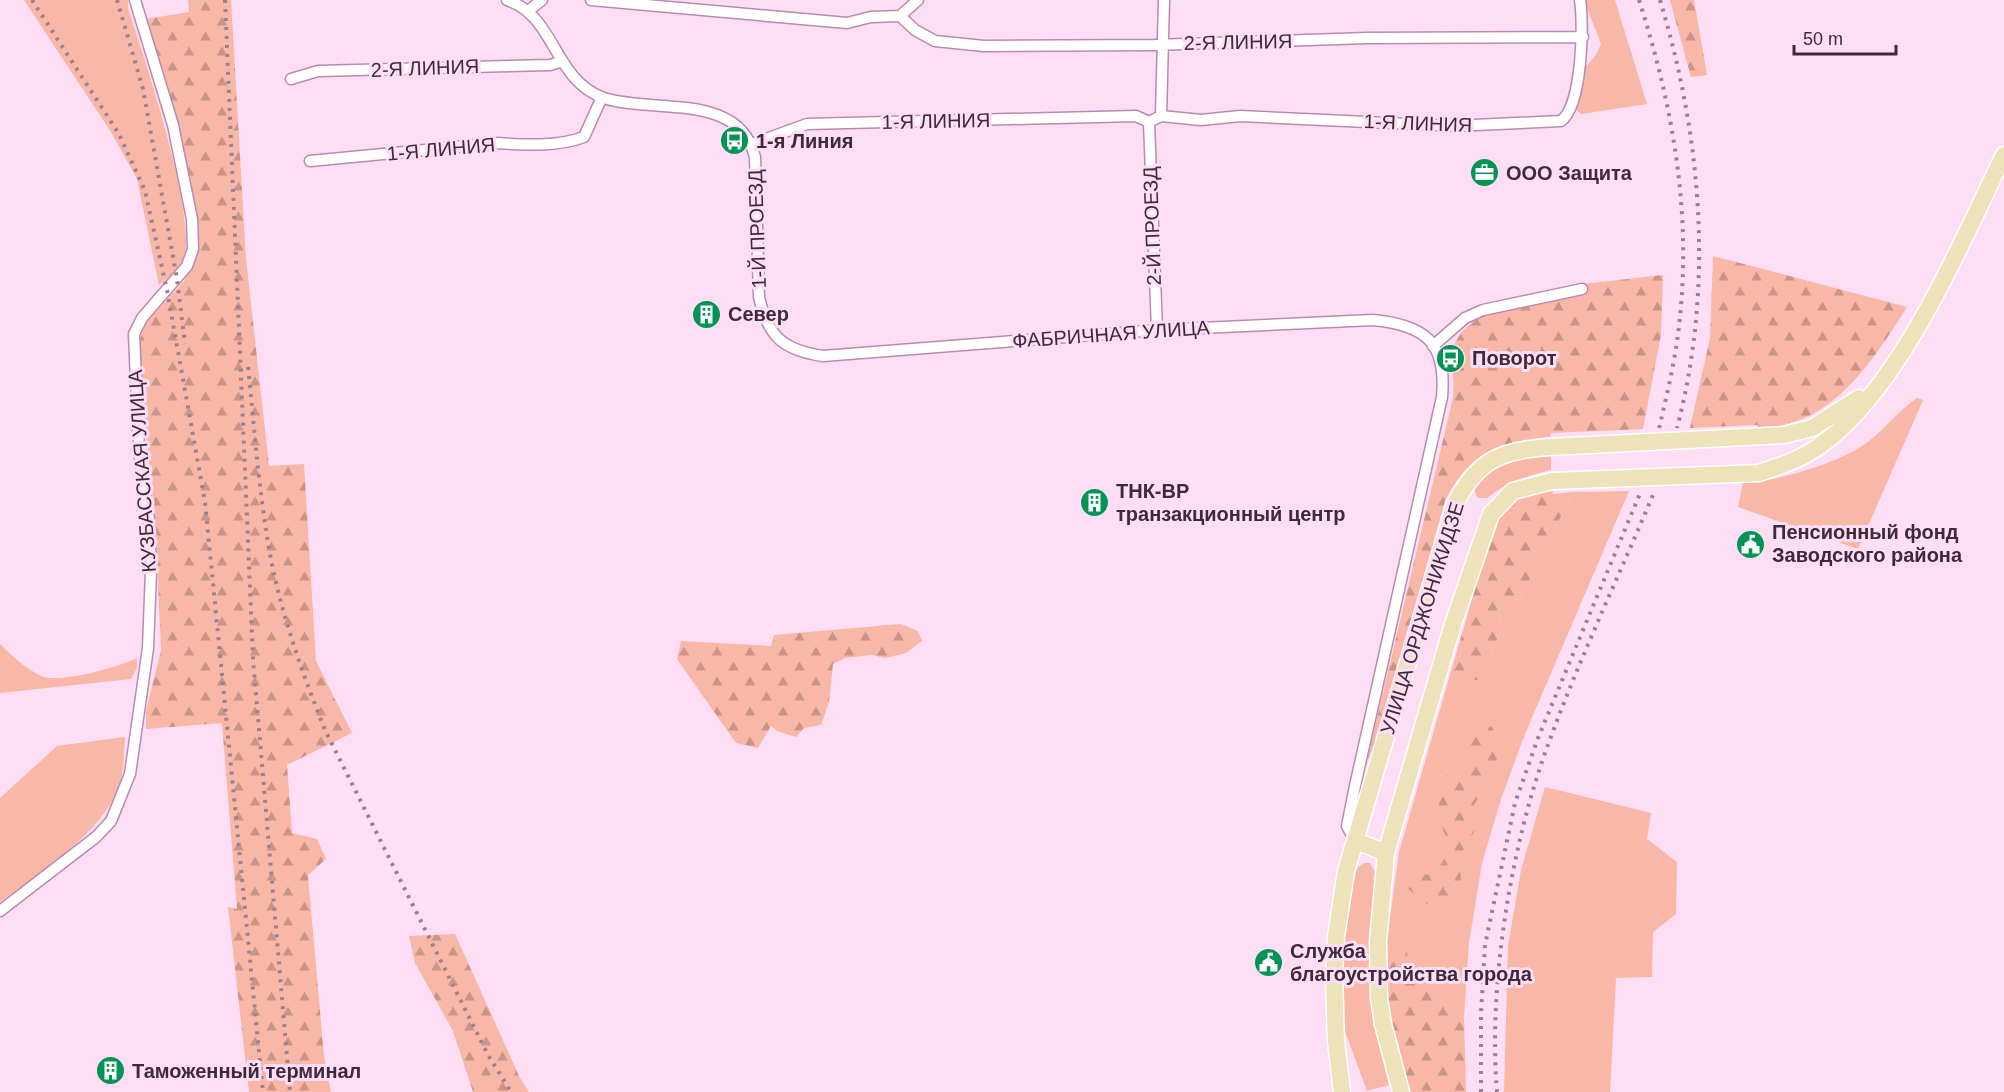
<svg xmlns="http://www.w3.org/2000/svg" width="2004" height="1092" viewBox="0 0 2004 1092" font-family="Helvetica,sans-serif">
	<style>
		.green { fill: #f8b7a7 }
		.forest { fill: url(#forest-firs) }
		.lines { fill: none; stroke-linecap: round; stroke-linejoin: round }
		.minor-casing { stroke: #bb8ab0; stroke-width: 13 }
		.primary-casing { stroke: #fff; stroke-width: 19 }
		.minor { stroke: #fff; stroke-width: 10 }
		.primary { stroke: #ede2b9; stroke-width: 16 }
		.rail { stroke: #9a8093; stroke-width: 4; stroke-dasharray: 3 6; stroke-linecap: butt }
		.labels { text-anchor: middle; stroke-width: 6; stroke-linejoin: round; paint-order: stroke }
		.street-label { font-size: 20px; fill: #3e2a3a; stroke: #fedef5 }
		.poi-label { font-size: 20px; font-weight: bold; fill: #3e2a3a; stroke: #fedef5; text-anchor: start }
	</style>
	<defs>
		<pattern id="forest-firs" width="22" height="20" patternUnits="userSpaceOnUse" patternTransform="scale(1.5)"><rect width="22" height="20" fill="#f8b7a7"/><path d="M5 1l3.5 6h-7zM16 11l3.5 6h-7z" fill="#ca9589"/></pattern>
	</defs>
	<rect width="100%" height="100%" fill="#fedef5"/>
	<path class="green" d="M24,0H128V8C142,51 202,228 182,263C178,272 166,279 159,285L137,179L111,132Z
		M1584,0H1615L1647,104L1581,114L1573,107L1582,71L1596,55L1601,44Z
		M1917,398L1923,400L1858,549L1738,507L1743,483C1777,481 1842,463 1869,441C1886,428 1898,411 1917,398Z
		M1551,455V470C1526,476 1507,482 1487,498H1478C1458,466 1533,456 1551,455Z
		M1629,491L1525,734L1501,799L1482,863L1469,943L1464,1017L1441,1002L1413,976L1406,948L1387,939L1399,852L1450,675L1480,681L1502,627L1499,613L1500,603L1520,599L1573,492Z
		M0,644C11,655 26,669 41,676C59,684 119,667 137,658V668L131,679L0,693Z
		M125,737C124,752 124,769 120,783C105,832 40,872 0,902V798L57,746Z
		M1545,787L1651,813L1647,839L1677,862L1676,914L1653,932L1652,977L1616,978L1610,1092H1504L1508,946L1521,870Z
		M1364,863H1370L1377,876L1368,972L1372,1011L1389,1085L1367,1091L1343,1026V956L1348,902L1357,868Z"/>
	<path class="forest" d="M188,0H231L246,259L269,466L304,464L316,661L352,733L287,765L292,833L317,839L326,859L308,875L324,1057L331,1092H249L228,907L237,909L222,723L146,729V711L161,650L155,518L139,372L140,339L146,323L184,281L199,251L198,220L177,124L146,19L189,12Z
		M1670,0H1694L1707,75L1691,77Z
		M1713,256L1907,307C1883,345 1853,393 1811,415C1795,423 1776,427 1758,431V425L1690,428L1710,338Z
		M1663,275L1661,335L1643,429L1551,433L1550,437C1498,441 1469,453 1445,501L1374,753L1367,760L1453,398C1456,357 1441,340 1484,315L1584,292L1583,284Z
		M1552,489L1553,494L1573,492L1520,599L1500,603L1499,613L1502,627L1480,681L1450,675L1496,517L1517,497Z
		M901,624L918,631L922,641L906,653L885,658L872,655L845,658L833,664L829,702L821,725L804,728L796,737L777,731L771,726L758,748L736,743L677,659L681,641L771,646L774,635Z
		M1473,721L1492,727L1500,744L1494,772L1472,808L1474,832L1459,857L1461,881L1456,907L1427,904L1407,888L1411,874L1435,875L1450,848L1442,826L1443,813L1436,799L1440,781L1467,759Z
		M455,934L520,1078L529,1092H473L453,1031L415,963L409,936Z
		M1387,939L1406,948L1413,976L1441,1002L1464,1017L1466,1092H1409L1396,1049L1388,999Z"/>
	<g class="lines">
		<defs>
			<path id="minor" d="M507,0C556,16 553,80 604,98C653,114 739,91 755,157L759,297C768,337 783,350 823,356L1157,330L1373,320C1425,325 1447,342 1442,397L1355,786L1347,826L1355,841
				M591,0L847,23L871,17L900,16L918,0
				M528,11L542,0
				M900,16L915,30L935,41L984,46L1154,45L1367,38L1583,37
				M291,79L318,71L550,65L560,62
				M1161,116L1164,0
				M1149,122L1157,330
				M752,144L807,124L1136,116L1149,122L1161,116L1201,120L1240,116L1453,126L1561,121C1582,106 1584,25 1580,0
				M310,161L498,143C526,145 557,147 584,137L602,97
				M1433,346L1465,318L1483,310L1582,289
				M0,911L96,837L111,821L130,774L148,648L151,571L149,520L139,451L134,334L142,318L187,266L193,249L192,219L173,125L135,0"/>
			<path id="primary" d="M1356,841L1386,853
				M1342,1092L1336,1041L1334,975L1336,936L1346,871L1455,504C1478,459 1502,450 1550,447L1784,435L1812,428L1859,398
				M1401,1092L1383,1024L1379,998L1378,941L1386,853L1453,624L1491,514L1513,491L1552,481L1759,473C1775,468 1790,463 1805,455C1894,407 1960,244 2004,155"/>
		</defs>
		<use href="#minor" class="minor-casing"/>
		<use href="#primary" class="primary-casing"/>
		<use href="#minor" class="minor"/>
		<use href="#primary" class="primary"/>
		<path class="rail" d="M32,0L119,134L145,191L167,290L205,502L263,1092
			M117,0L143,89L177,279L185,344
			M225,0L253,659L290,1092
			M1639,0C1674,109 1693,220 1678,334C1674,366 1666,398 1659,429
			M1660,0C1702,139 1714,287 1677,428
			M248,367C254,424 258,481 267,536C277,603 300,667 325,730L488,1055L511,1092
			M1481,1092V1013L1485,945L1515,803L1538,738L1641,491
			M1497,1092C1488,984 1511,844 1549,742C1580,657 1620,574 1655,490"/>
	</g>
	<defs>
		<symbol id="bus-disc" viewBox="-11 -11 22 22"><circle r="9.5" fill="#029455" stroke="#fedef5"/><path d="M-5-6H5V4H4V6H2V4H-2V6H-4V4H-5ZM-3.5-4V0h7V-4ZM-3.5 1.2v1.5H-2V1.2ZM2 1.2v1.5H3.5V1.2Z" fill="#fff"/></symbol>
		<symbol id="office-disc" viewBox="-11 -11 22 22"><circle r="9.5" fill="#029455" stroke="#fedef5"/><path d="M-6-3h4V-5.5h4V-3h4V5H-6ZM-1-4.5V-3h2v-1.5ZM-6 0V1H6V0Z" fill="#fff"/></symbol>
		<symbol id="building-disc" viewBox="-11 -11 22 22"><circle r="9.5" fill="#029455" stroke="#fedef5"/><path d="M-4-6H4V6H1V3H-1V6H-4ZM-2.5-4.3h1.7v1.8h-1.7ZM.8-4.3h1.7v1.8H.8ZM-2.5-1h1.7V.8h-1.7ZM.8-1h1.7V.8H.8Z" fill="#fff"/></symbol>
		<symbol id="civic-disc" viewBox="-11 -11 22 22"><circle r="9.5" fill="#029455" stroke="#fedef5"/><path d="M-.6-6.5H3V-4.5H.6V-3L4-1V1h2V6H-6V1h2V-1L-.6-3ZM-1.2 2.5V6h2.4V2.5Z" fill="#fff"/></symbol>
	</defs>
	<g fill-rule="evenodd">
		<use href="#bus-disc" x="718" y="124" width="33" height="33"/>
		<use href="#office-disc" x="1468" y="156" width="33" height="33"/>
		<use href="#building-disc" x="690" y="298" width="33" height="33"/>
		<use href="#bus-disc" x="1434" y="342" width="33" height="33"/>
		<use href="#building-disc" x="1078" y="486" width="33" height="33"/>
		<use href="#civic-disc" x="1734" y="528" width="33" height="33"/>
		<use href="#civic-disc" x="1252" y="946" width="33" height="33"/>
		<use href="#building-disc" x="94" y="1054" width="33" height="33"/>
	</g>
	<g class="labels">
		<g class="street-label">
			<text transform="translate(1238 42) rotate(-1)" y="7">2-Я ЛИНИЯ</text>
			<text transform="translate(425 68) rotate(-2)" y="7">2-Я ЛИНИЯ</text>
			<text transform="translate(936 121) rotate(-1)" y="7">1-Я ЛИНИЯ</text>
			<text transform="translate(1418 123) rotate(2)" y="7">1-Я ЛИНИЯ</text>
			<text transform="translate(441 149) rotate(-5)" y="7">1-Я ЛИНИЯ</text>
			<text transform="translate(1152 226) rotate(-92)" y="7">2-Й ПРОЕЗД</text>
			<text transform="translate(757 229) rotate(-92)" y="7">1-Й ПРОЕЗД</text>
			<text transform="translate(1111 334) rotate(-4)" y="7">ФАБРИЧНАЯ УЛИЦА</text>
			<text transform="translate(142 471) rotate(-94)" y="7">КУЗБАССКАЯ УЛИЦА</text>
			<text transform="translate(1422 618) rotate(-73)" y="7">УЛИЦА ОРДЖОНИКИДЗЕ</text>
		</g>
		<g class="poi-label">
			<text x="756" y="148">1-я Линия</text>
			<text x="1506" y="180">ООО Защита</text>
			<text x="728" y="321">Север</text>
			<text x="1472" y="365">Поворот</text>
			<text x="1116" y="498">ТНК-BP<tspan x="1116" dy="23">транзакционный центр</tspan></text>
			<text x="1772" y="539">Пенсионный фонд<tspan x="1772" dy="23">Заводского района</tspan></text>
			<text x="1290" y="958">Служба<tspan x="1290" dy="23">благоустройства города</tspan></text>
			<text x="132" y="1078">Таможенный терминал</text>
		</g>
	</g>
	<path d="M1794 45v9h102v-9" fill="none" stroke="#3e2a3a" stroke-width="3"/>
	<text x="1803" y="45" font-size="18" fill="#3e2a3a" stroke="#fedef5" stroke-width="4.5" paint-order="stroke">50 m</text>
</svg>
